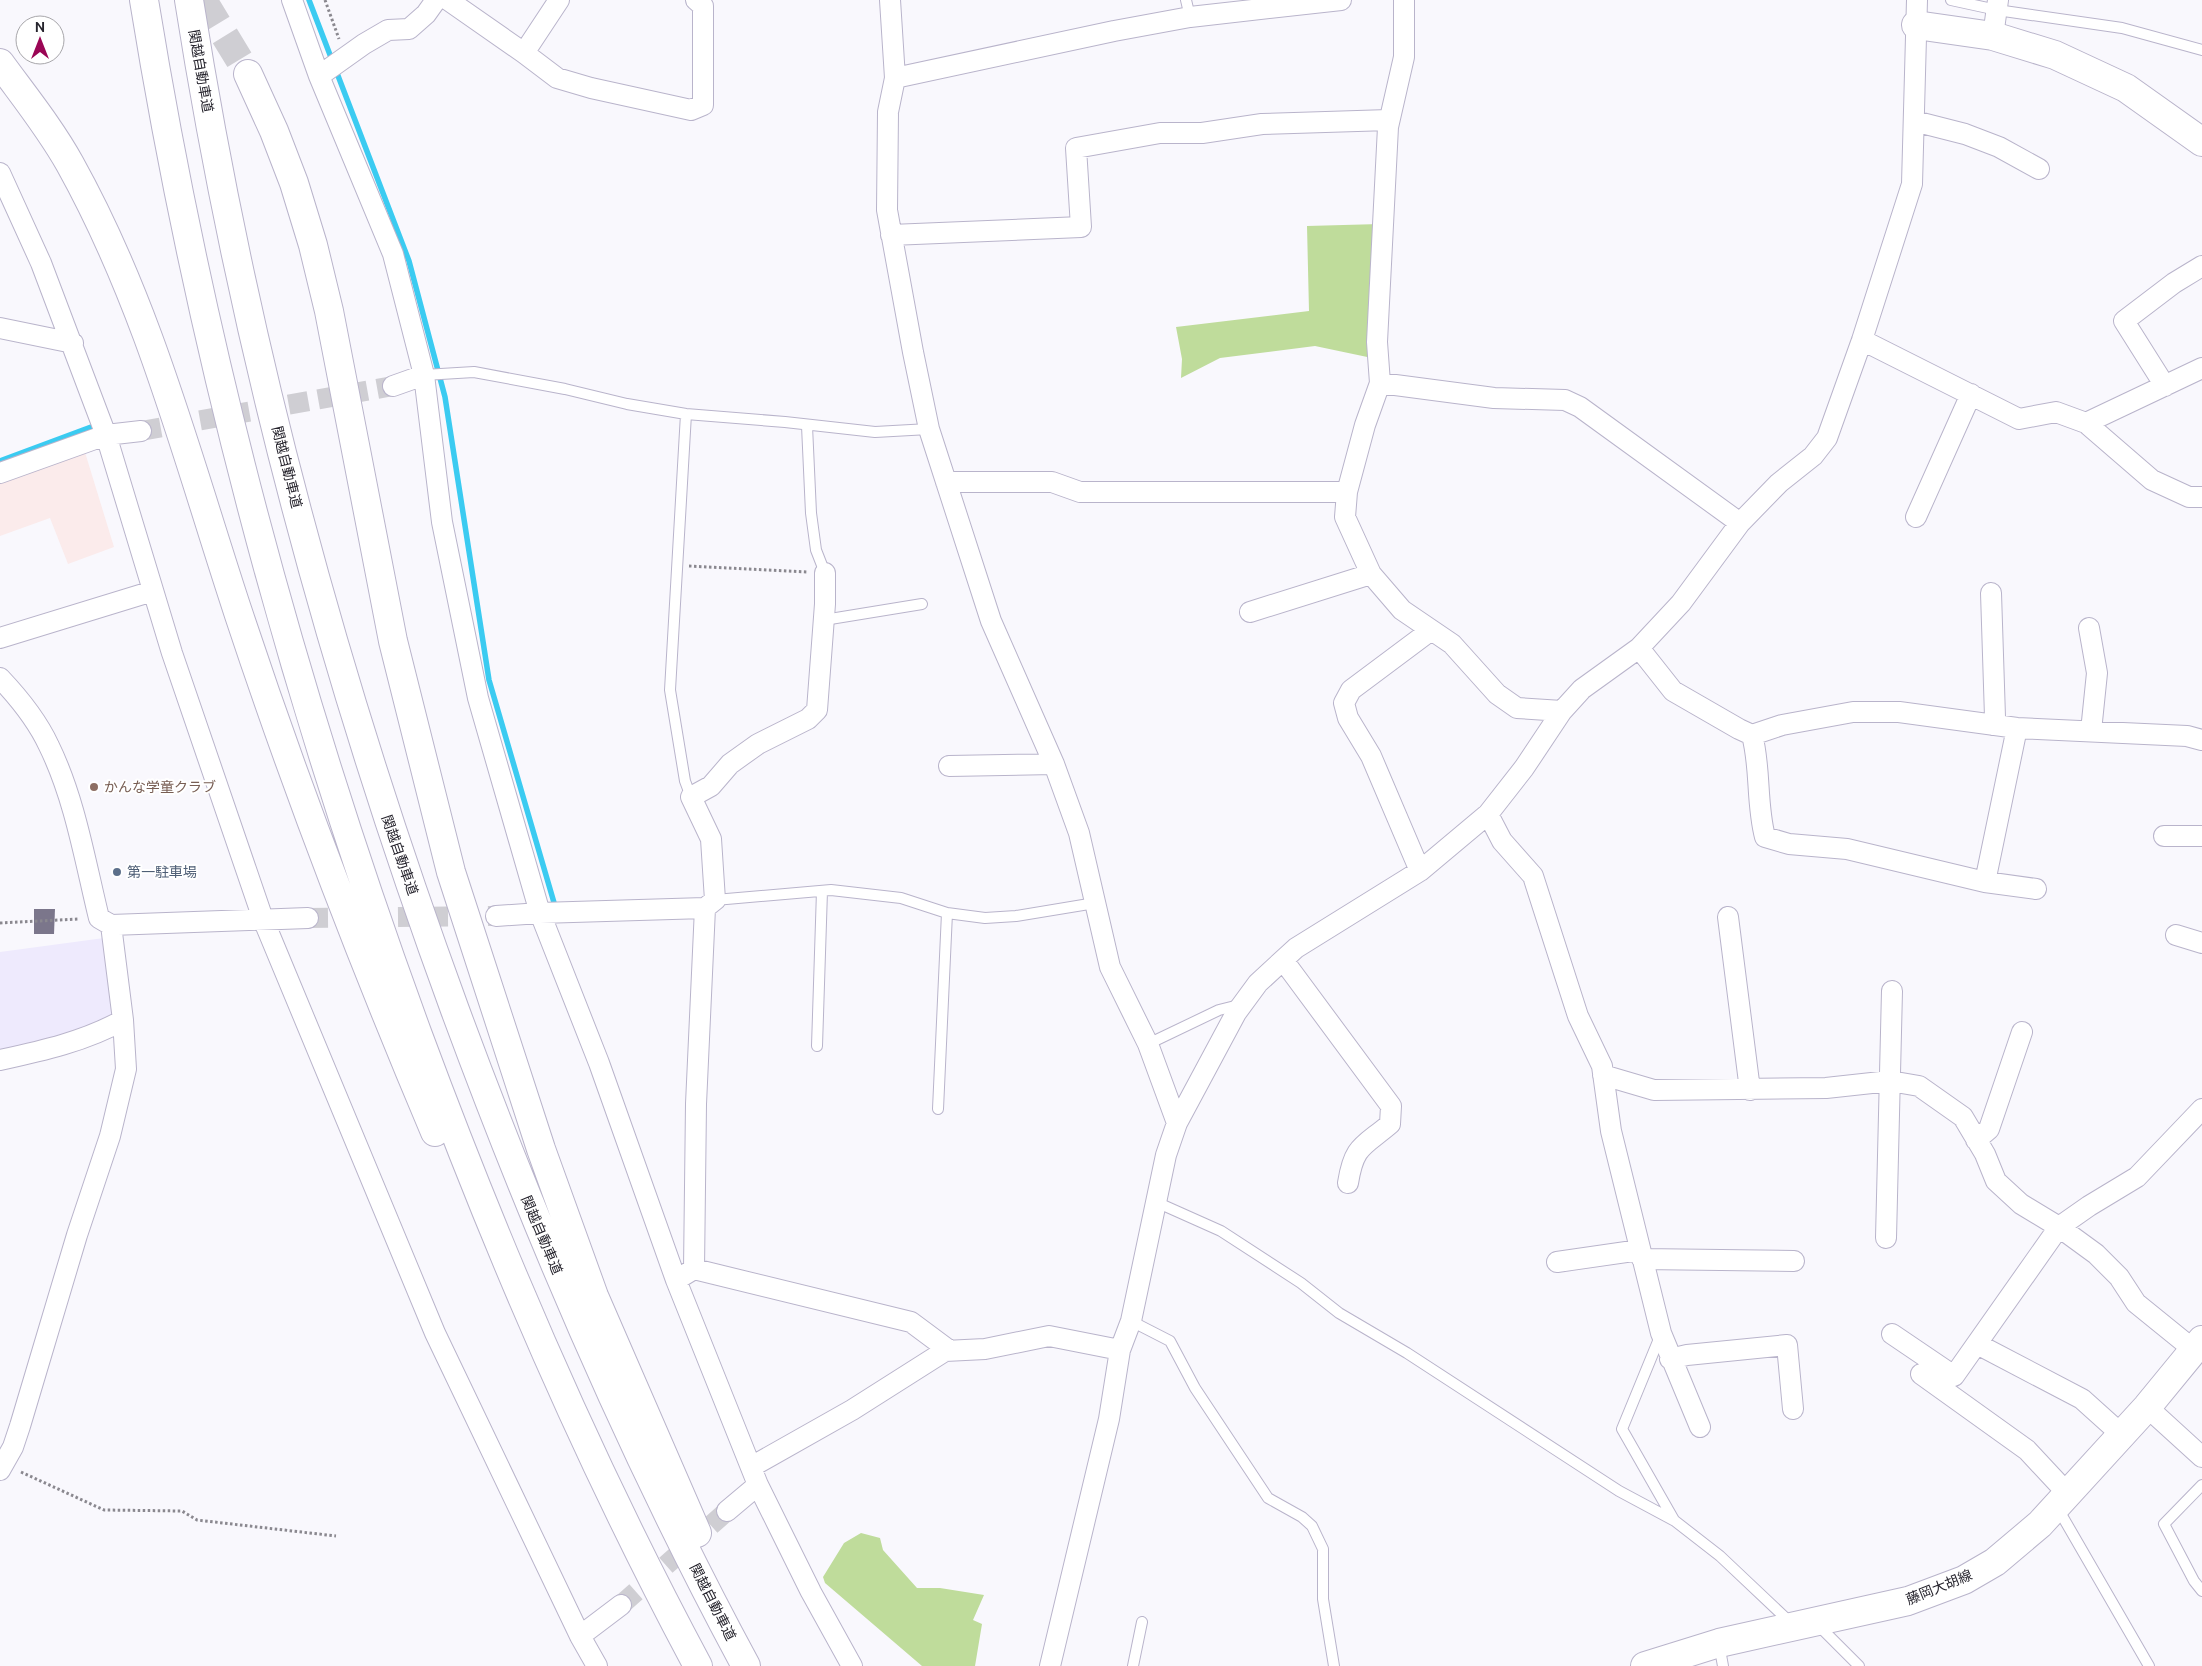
<svg xmlns="http://www.w3.org/2000/svg" width="2202" height="1666" viewBox="0 0 2202 1666" font-family="Ubuntu,'Noto Sans JP',sans-serif">
	<style>
		.industrial { fill: #fbebeb }
		.built { fill: #eeeafd }
		.green { fill: #bfdc9b }
		.lines { fill: none; stroke-linecap: round; stroke-linejoin: round }
		.stream { stroke: #3bcbf1; stroke-width: 5.5 }
		.building { fill: #7b768b }
		.street-tunnel { stroke: #cfced3; stroke-width: 20; stroke-dasharray: 20 10; stroke-linecap: butt }
		.highway-tunnel { stroke: #cfced3; stroke-width: 28; stroke-dasharray: 28 14; stroke-linecap: butt }
		.lane-casing { stroke: #b9b4cb; stroke-width: 12 }
		.street-casing { stroke: #b9b4cb; stroke-width: 22 }
		.secondary-casing { stroke: #b9b4cb; stroke-width: 30 }
		.primary-casing { stroke: #b9b4cb; stroke-width: 30 }
		.highway-casing { stroke: #b9b4cb; stroke-width: 30 }
		.path { stroke: #8a888f; stroke-width: 3; stroke-dasharray: 2.5 2.5; stroke-linecap: butt }
		.lane { stroke: #fff; stroke-width: 10 }
		.street { stroke: #fff; stroke-width: 20 }
		.secondary { stroke: #fff; stroke-width: 28 }
		.primary { stroke: #fff; stroke-width: 28 }
		.highway { stroke: #fff; stroke-width: 28 }
		.education-dot { fill: #8d6e63; stroke: #fff; stroke-width: 2 }
		.service-dot { fill: #5c6f8a; stroke: #fff; stroke-width: 2 }
		.labels { text-anchor: middle; stroke-width: 4; stroke-linejoin: round; paint-order: stroke }
		.street-label { font-size: 14px; fill: #26242d; stroke: #fff }
		.education-label { font-size: 14px; fill: #785e54; stroke: #fff; text-anchor: start }
		.service-label { font-size: 14px; fill: #4e5e75; stroke: #fff; text-anchor: start }
	</style>
	<rect width="100%" height="100%" fill="#f9f8fd"/>
	<path class="industrial" d="M84,449L114,547L68,564L50,518L0,536V480Z"/>
	<path class="built" d="M104,938L114,1016L98,1027L0,1054V952Z"/>
	<path class="green" d="M1380,224L1372,358L1315,346L1220,358L1181,378L1182,359L1176,327L1309,311L1307,226Z
		M861,1533L880,1538L883,1550L917,1588H940L984,1595L973,1620L982,1624L975,1666H922L825,1583L823,1577L844,1543Z"/>
	<g class="lines">
		<path class="stream" d="M309,0L409,261L445,397L489,680L555,906
			M0,461L91,427"/>
	</g>
	<path class="building" d="M34,909H55L54,934H34Z"/>
	<g class="lines">
		<path class="street-tunnel" d="M141,431L393,386
			M308,918L496,916
			M621,1605L727,1511"/>
		<path class="highway-tunnel" d="M203,0L248,74"/>
		<defs>
			<path id="lane" d="M1186,0L1190,17
				M1951,0L1997,10L2122,28L2202,50
				M424,375L474,372L565,389L627,404L686,414L785,422L875,432L929,429
				M686,414L670,690L685,781L691,797
				M807,426L811,513L816,550L825,573
				M824,620L922,604
				M715,900L831,890L901,898L947,913L985,918L1016,916L1095,903
				M1148,1044L1219,1010L1239,1005
				M817,1046L822,891
				M938,1109L947,913
				M1156,1202L1221,1231L1301,1283L1339,1313L1407,1353L1619,1491L1675,1521L1720,1556L1792,1624
				M1131,1321L1170,1341L1195,1388L1268,1498L1302,1517L1312,1526L1323,1549V1599L1334,1666
				M1661,1334L1622,1429L1674,1520
				M2202,1485L2164,1524L2194,1581L2202,1591
				M2057,1507L2149,1666
				M1817,1624L1859,1666
				M1719,1644L1723,1666
				M1133,1666L1142,1622"/>
			<path id="street" d="M292,0L319,76L393,254L424,375L442,522L478,698L540,913L599,1063L676,1280L758,1485L811,1592L852,1666
				M448,0L524,53L557,78L591,88L691,110L703,105V6L696,0
				M890,0L895,78L888,112L887,210L913,352L929,429L991,621L1054,764L1079,833L1110,967L1148,1044L1177,1123
				M1404,0V57L1388,127L1377,342L1380,383L1365,425L1347,492L1345,517L1371,574L1402,610L1452,644L1497,694L1517,708L1562,711
				M1993,36L1998,0
				M524,53L559,0
				M319,76L364,44L388,30L409,29L426,14L436,0
				M895,78L1114,31L1190,17L1341,0
				M1914,121L1965,134L1999,147L2039,169
				M0,173L41,263L106,435L172,653L263,919L435,1333L580,1636L597,1666
				M891,235L1081,227L1076,148L1160,133H1202L1262,124L1389,120
				M0,328L73,343
				M1862,340L2019,419L2056,412L2086,423L2152,480L2189,497H2202
				M1380,383L1494,398L1565,400L1580,407L1740,523
				M393,386L424,375
				M2165,386L2124,321L2174,283L2202,266
				M2086,423L2202,368
				M0,473L106,435L141,431
				M946,482H1052L1080,492H1347
				M1916,517L1971,394
				M1991,593L1995,717L1993,725
				M1250,612L1371,574
				M2089,628L2097,673L2091,731
				M0,638L153,591
				M1639,648L1673,691L1739,729L1752,735L1782,725L1853,712H1899L2017,728L2187,736L2202,740
				M0,678C19,698 37,720 49,746C75,799 85,861 99,918L111,925
				M1752,735C1761,768 1756,803 1765,837L1789,844L1847,849L1985,882L2036,889
				M949,766L1054,764
				M1488,814L1502,841L1533,876L1578,1016L1602,1066L1611,1131L1661,1333L1700,1427
				M2164,836H2202
				M1420,871L1371,756L1348,718L1344,703L1351,690L1430,631
				M1985,882L2017,728
				M496,916L540,913L705,908L715,900L711,839L691,797L711,786L730,764L758,744L808,719L817,710L825,604V573
				M1728,917L1750,1090
				M2176,935L2202,943
				M1283,960L1391,1106L1390,1124C1363,1147 1354,1145 1348,1183
				M0,1060C42,1051 86,1041 123,1020
				M1603,1075L1654,1090L1826,1088L1890,1081L1919,1086L1963,1117L1985,1154L1996,1181L2021,1204L2059,1227L2096,1254L2119,1277L2136,1303L2194,1350
				M1976,1140L1989,1129L2022,1032
				M1886,1238L1892,991
				M1642,1259L1794,1261
				M1557,1262L1640,1250
				M694,1269L911,1322L950,1351
				M676,1280L694,1269L696,1104L705,908
				M1892,1334L1954,1376L2059,1227L2089,1206L2137,1177L2202,1109
				M1977,1344L2082,1399L2122,1435
				M1670,1359L1687,1355L1787,1345L1793,1409
				M1921,1374L2027,1450L2068,1494
				M2147,1407L2202,1457
				M751,1467L852,1410L945,1351L985,1349L1049,1336L1120,1350
				M0,1470L13,1447L20,1426L77,1235L110,1136L126,1069L123,1020L111,925L308,918
				M727,1511L758,1485
				M580,1636L621,1605
				M1050,1666L1109,1419L1120,1350L1131,1321L1166,1155L1177,1123L1236,1013L1258,983L1296,948L1420,871L1488,814L1524,768L1562,711L1582,689L1639,648L1681,603L1740,523L1779,483L1813,456L1827,438L1862,340L1912,184L1917,0"/>
			<path id="secondary" d="M1916,25L1993,36L2055,55L2126,88L2202,142"/>
			<path id="primary" d="M1645,1666L1719,1643L1908,1601L1964,1580L1995,1562L2040,1524L2147,1407L2202,1340"/>
			<path id="highway" d="M144,0C201,352 295,700 418,1035C498,1251 589,1463 698,1666
				M189,0C243,344 335,683 455,1010C538,1235 632,1455 746,1666
				M0,63C24,96 50,128 70,164C149,306 188,461 239,615C297,790 363,962 435,1132
				M248,74L274,131L294,183L313,245L329,311L393,641L451,872L541,1149L594,1296L697,1533"/>
		</defs>
		<use href="#lane" class="lane-casing"/>
		<use href="#street" class="street-casing"/>
		<use href="#secondary" class="secondary-casing"/>
		<use href="#primary" class="primary-casing"/>
		<use href="#highway" class="highway-casing"/>
		<path class="path" d="M325,0L339,39
			M689,566L808,572
			M0,923L79,919
			M21,1472L104,1510L182,1511L197,1520L336,1536"/>
		<use href="#lane" class="lane"/>
		<use href="#street" class="street"/>
		<use href="#secondary" class="secondary"/>
		<use href="#primary" class="primary"/>
		<use href="#highway" class="highway"/>
	</g>
	<circle class="education-dot" cx="94" cy="787" r="5"/>
	<circle class="service-dot" cx="117" cy="872" r="5"/>
	<g class="labels">
		<g class="street-label">
			<text transform="translate(201 71) rotate(80)" y="5">関越自動車道</text>
			<text transform="translate(287 467) rotate(76)" y="5">関越自動車道</text>
			<text transform="translate(400 855) rotate(71)" y="5">関越自動車道</text>
			<text transform="translate(542 1235) rotate(67)" y="5">関越自動車道</text>
			<text transform="translate(1939 1587) rotate(-22)" y="5">藤岡大胡線</text>
			<text transform="translate(713 1602) rotate(63)" y="5">関越自動車道</text>
		</g>
		<g class="education-label">
			<text x="104" y="792">かんな学童クラブ</text>
		</g>
		<g class="service-label">
			<text x="127" y="877">第一駐車場</text>
		</g>
	</g>
	<g transform="translate(40 40)"><circle r="24" fill="#ffffff" stroke="#a8a7ab"/>
	<path d="M0-4L9 19L0 12L-9 19Z" fill="#9b0655"/>
	<text y="-8" font-size="14" font-weight="bold" text-anchor="middle" fill="#26242d">N</text>
	</g>
</svg>
